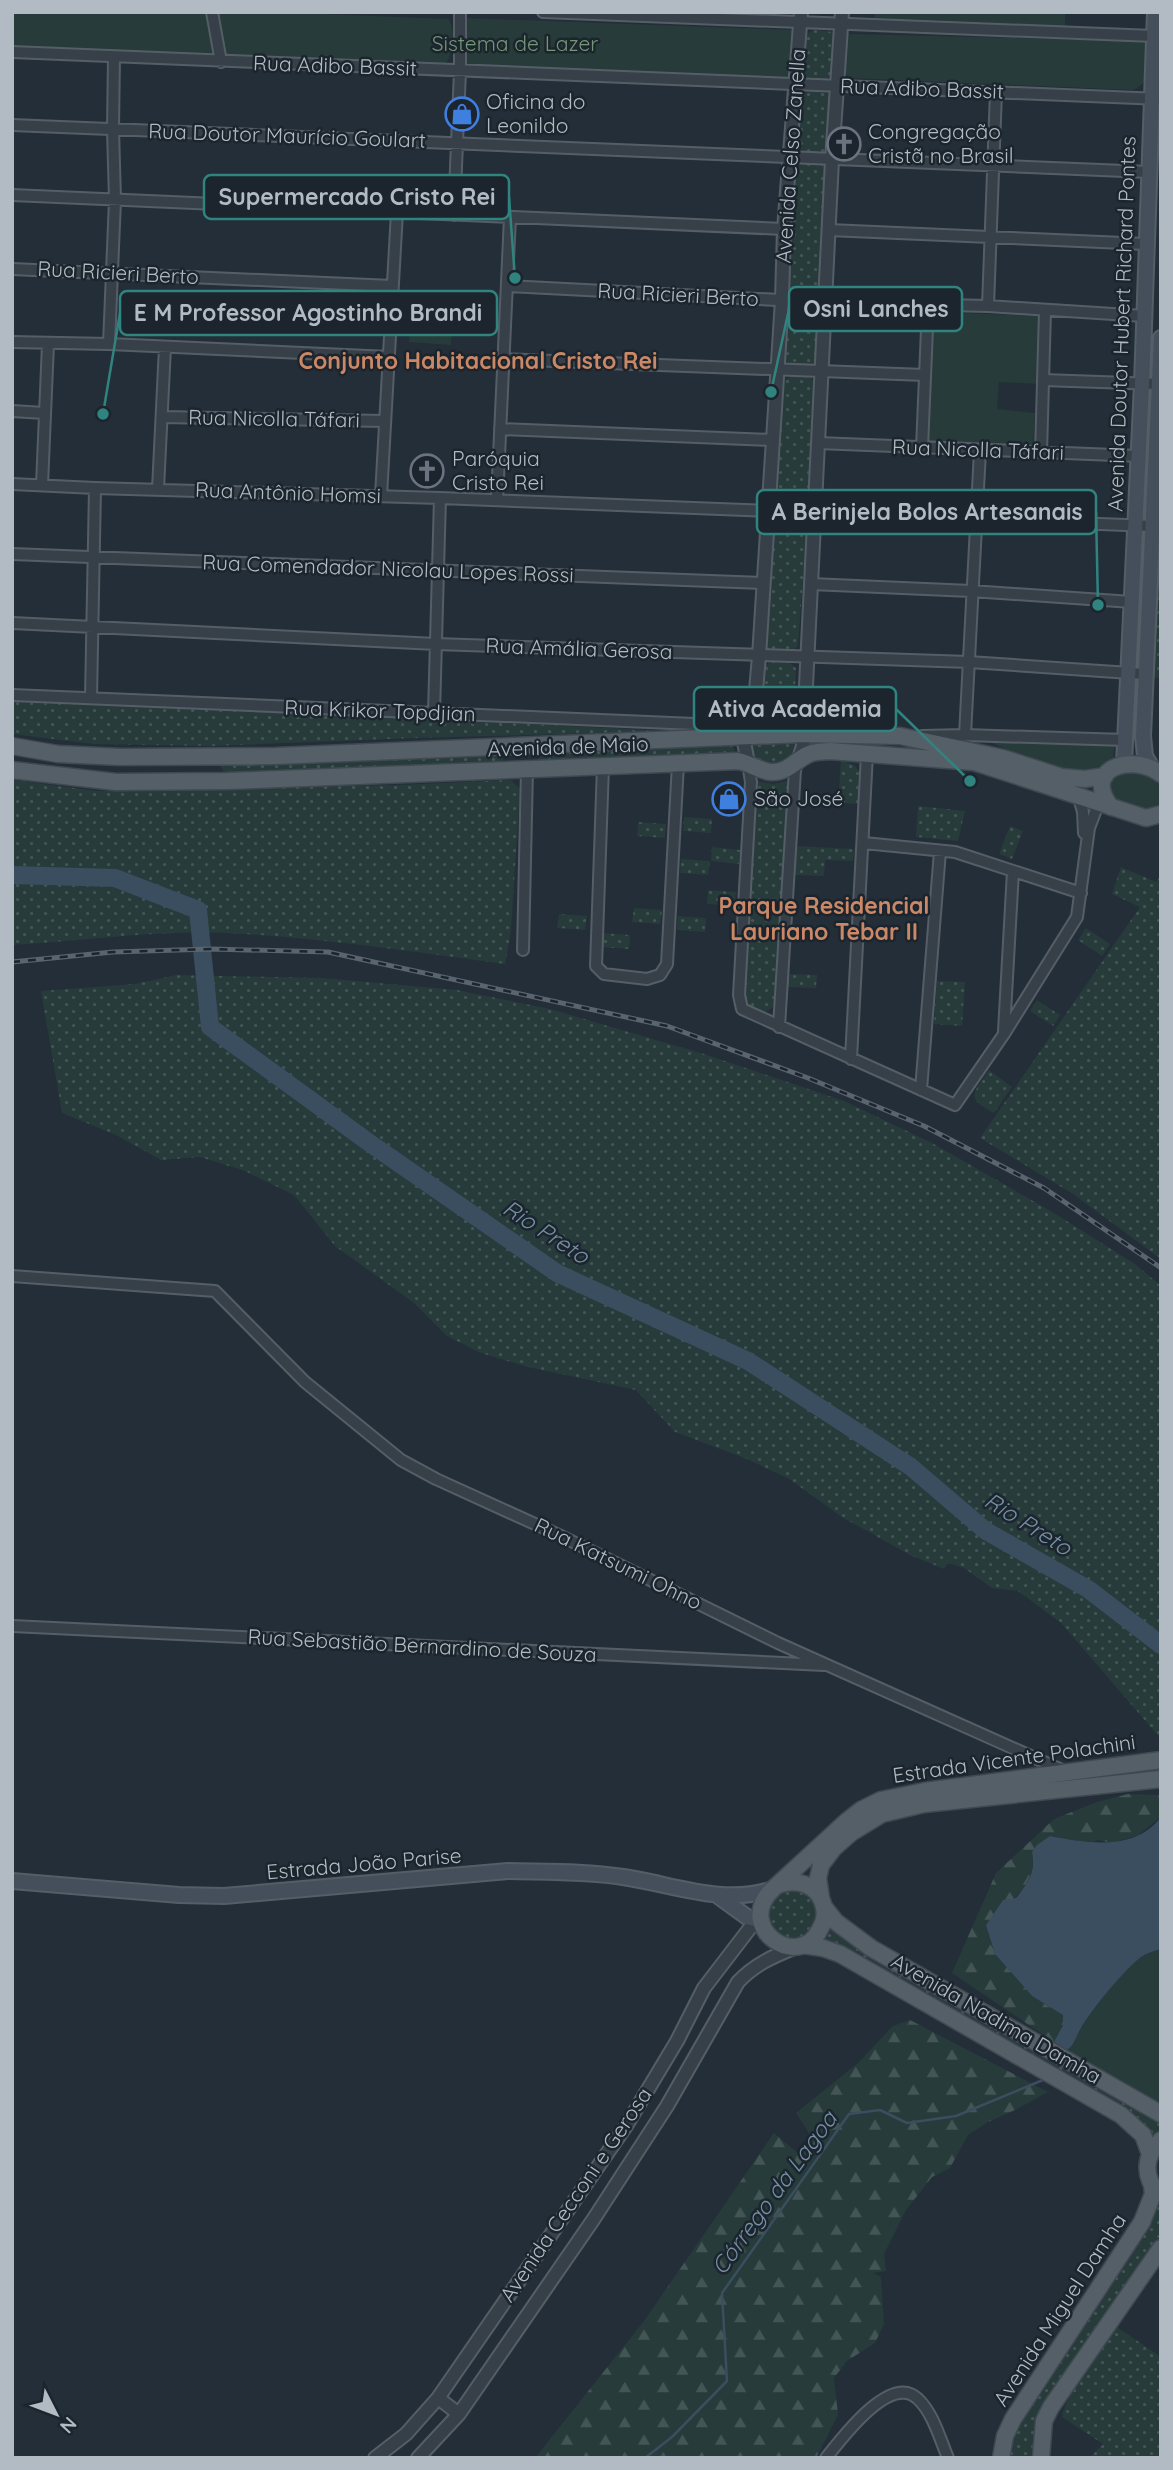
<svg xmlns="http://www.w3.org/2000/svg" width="1173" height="2470" viewBox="0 0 1173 2470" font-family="Quicksand,sans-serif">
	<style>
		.grass { fill: url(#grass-dots) }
		.forest { fill: url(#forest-firs) }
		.park { fill: #263b3a }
		.water { fill: #3a4e60 }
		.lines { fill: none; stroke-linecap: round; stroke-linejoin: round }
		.stream { stroke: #3a4e60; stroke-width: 2.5 }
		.river { stroke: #3a4e60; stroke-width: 18 }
		.minor-casing { stroke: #555e66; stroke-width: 14 }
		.tertiary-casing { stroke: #555e66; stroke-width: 16 }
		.secondary-casing { stroke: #555e66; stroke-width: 18 }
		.primary-casing { stroke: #404951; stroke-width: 19 }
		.minor { stroke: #374048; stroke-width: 10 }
		.tertiary { stroke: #374048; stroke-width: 12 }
		.secondary { stroke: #454f5b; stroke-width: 14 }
		.primary { stroke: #555f68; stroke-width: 16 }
		.rail-casing { stroke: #59646f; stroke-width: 5 }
		.rail { stroke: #1c252d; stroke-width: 2.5; stroke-dasharray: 8; stroke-linecap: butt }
		.labels { text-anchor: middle; stroke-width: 5; stroke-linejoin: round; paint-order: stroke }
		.park-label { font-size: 21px; fill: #729877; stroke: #1c252d }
		.street-label { font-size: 21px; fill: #b2bbc4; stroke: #1c252d }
		.poi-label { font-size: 21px; fill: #b2bbc4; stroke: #1c252d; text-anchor: start }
		.neighbourhood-label { font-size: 23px; font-weight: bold; fill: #cb8866; stroke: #1c252d }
		.water-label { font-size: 23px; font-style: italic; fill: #748fa6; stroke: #1c252d }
		.leader { fill: none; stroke: #30847f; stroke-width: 2.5 }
		.callout-dot { fill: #30847f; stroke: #1c252d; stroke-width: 2.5 }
		.callout { fill: #1c252d; stroke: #30847f; stroke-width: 2.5 }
		.callout-label { font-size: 23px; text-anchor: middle; font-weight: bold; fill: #b2bbc4 }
	</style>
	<defs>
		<pattern id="grass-dots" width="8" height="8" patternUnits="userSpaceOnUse" patternTransform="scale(1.75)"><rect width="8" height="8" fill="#263b3a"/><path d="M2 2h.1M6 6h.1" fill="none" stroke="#435555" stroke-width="1.8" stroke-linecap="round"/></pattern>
		<pattern id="forest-firs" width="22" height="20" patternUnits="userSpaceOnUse" patternTransform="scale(1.75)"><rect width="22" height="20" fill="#263b3a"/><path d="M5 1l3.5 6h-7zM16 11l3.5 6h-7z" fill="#435555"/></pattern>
	</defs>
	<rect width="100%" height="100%" fill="#232e38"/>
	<path class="grass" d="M814,30L833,32L837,38L833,74L825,80H810L801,72C801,55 797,38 814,30Z
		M818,90L831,94L830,146L824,154H804C794,142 797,106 804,93Z
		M806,162L822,164L829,172L821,287C812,301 797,299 786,289L793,175L797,167Z
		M798,303L810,305L820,314L816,362L811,367L789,366L782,359L784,316L788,309Z
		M802,375L811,378L816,384L807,505L802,508L780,507L775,504L774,498L780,386C786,377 791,376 802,375Z
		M781,518L801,520L807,527L798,645L792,653L774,654L764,649L773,524Z
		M1161,540V678H1152Z
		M771,660L789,662L796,668L794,716C786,725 775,722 764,721L762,716L766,666Z
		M12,702L390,717L670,731L414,738L211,746L94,744L12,734Z
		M798,738L793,758L769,768L751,757L747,741Z
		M732,745L737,756L544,764L538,760L542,752Z
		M500,753L503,758L502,765L225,776L221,765Z
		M841,760L854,765L859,771L858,804L838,803Z
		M12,780L97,791L397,785L511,780L520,789L511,931L505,964C412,952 318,937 225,933C154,930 83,941 12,945Z
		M791,780L776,1005L761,1015L747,1005L743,999L758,781L773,784Z
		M918,806L965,811L958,841L916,837Z
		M684,817L712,819L711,833L683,831Z
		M638,822L666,824L665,838L637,836Z
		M1010,826L1023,831L1012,859L999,854Z
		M796,846L854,849L853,861L825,860L824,876L795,875Z
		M712,847L740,850L739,864L711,861Z
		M681,859L710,861L708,875L680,873Z
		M1121,867L1156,882L1161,875V1259L1073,1194L980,1138L1140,907L1112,894Z
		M708,890L736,892L735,906L707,904Z
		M634,908L662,910L660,924L632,922Z
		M559,914L587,916L585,930L557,928Z
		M678,916L706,918L705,932L677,930Z
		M1086,928L1110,944L1102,956L1078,940Z
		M602,933L630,935L629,949L601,947Z
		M789,974L817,975L816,988L788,987Z
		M176,975L322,978L457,990L550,1009L704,1054L844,1101L932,1143L1054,1213L1135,1264L1161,1286V1739L1061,1623L1018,1591L992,1588L964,1568L948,1563L944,1569L910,1555L842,1517L789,1479L747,1459L675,1432L636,1390L528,1367L481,1353L447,1336L414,1303L335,1246L294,1195L245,1171L200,1157L161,1160L116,1135L62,1113L41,991L135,984Z
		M937,981L965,982L962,1026L934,1024Z
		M1037,1000L1060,1015L1053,1026L1030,1011Z
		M989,1070L1012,1087L994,1113C965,1098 973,1094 989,1070Z
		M768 1915a25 25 0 1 1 50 0a25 25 0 1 1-50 0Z
		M829,1923L1161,2119V2129L1148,2139L1141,2121L1133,2114L1030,2054L819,1942Z
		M1157,2206L1161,2208V2234L1047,2406L1034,2458H1006L1007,2451L1022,2414L1149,2226Z
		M1117,2327L1161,2357V2458H1089L1103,2444L1062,2417C1063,2399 1104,2346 1117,2327Z"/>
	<path class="forest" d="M1128,1794L1161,1795V1817L1137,1836L1111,1843L1098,1840L1090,1843L1050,1836L1032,1852C1039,1884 1007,1905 986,1924L995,1954L1032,1996L1063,2015V2025L1054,2042L952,1973L996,1873L1054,1819L1097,1802Z
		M910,2020L1048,2092L1015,2110L988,2122L968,2135L950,2168L932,2177L906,2210L884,2254L886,2271L873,2273L881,2277L884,2324L875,2343L847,2361L834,2378L838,2415L816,2458H535L644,2321L774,2133L801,2156L809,2133L796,2113L858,2063L893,2026Z"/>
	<path class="park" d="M12,12H273L449,19C456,34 453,50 446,65L12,46Z
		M875,12H1065V26L874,18Z
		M464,18L795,30L793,78L465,67Z
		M849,34L1138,41L1145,43C1150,59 1151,86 1132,90L851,78C837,71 843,46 849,34Z
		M410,311L453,313L451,345L409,342Z
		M935,312L1040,316L1038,384L999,382L997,409L1035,413L1033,447L927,445Z
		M989,742L1115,743L1113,758C1078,787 1025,755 989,742Z
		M1138,769L1161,785V810H1130L1123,802L1110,797L1108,779L1115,773Z
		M1161,1949V2106L1067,2050C1075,2045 1076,2036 1081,2028C1092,2009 1124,1970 1141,1957C1147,1953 1154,1951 1161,1949Z"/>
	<path class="water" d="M1161,1817V1949C1154,1951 1147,1953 1141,1957C1124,1970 1092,2009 1081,2028C1076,2036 1075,2045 1067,2050L1054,2042L1063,2025V2015L1032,1996L995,1954L986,1925L1003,1900L1016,1898C1028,1882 1036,1873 1032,1852L1037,1845L1050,1836C1088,1843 1134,1852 1161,1817Z"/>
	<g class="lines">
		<path class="stream" d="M645,2458L672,2437L727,2381L722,2293L849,2114L880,2110L907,2123L956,2116L1043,2080"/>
		<path class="river" d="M12,875L115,878L198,910L210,1027L371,1144L557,1273L748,1361L911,1467L986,1531L1088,1589L1161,1645"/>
		<defs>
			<path id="minor" d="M212,12L221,62
				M543,12L1154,36
				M12,52L1161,99
				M12,125L1149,172
				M12,195L784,229
				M454,215L460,71V12
				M829,230L1146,244
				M12,269L392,286
				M507,286L818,302L988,306L1144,316
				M988,306L996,92
				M12,342L109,344L389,357
				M109,344L115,200L113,129L114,58
				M503,359L925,375
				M1043,380L1157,384
				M12,411L44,413
				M162,417L385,421
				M500,429L773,440
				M818,443L1139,456
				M922,448L928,305
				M1041,453L1045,311
				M12,484L95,488L440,498L1152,526
				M42,485L48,344
				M158,489L165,347
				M381,496L397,212
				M497,500L510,217
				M12,554L763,583
				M811,584L971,591L1132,602
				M12,623L436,644L969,662L1145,674
				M12,695L718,725L742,735
				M91,698L95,488
				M434,713L440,498
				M965,735L980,451
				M922,736L965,735L1126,740
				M748,763L751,782L739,995L742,1009L955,1105L1004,1034L1077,917L1089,828L1099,802
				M603,766L596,966L604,974L647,979L660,975L667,964L678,764
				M1079,798L1083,812L1084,833
				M864,843L955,852L1081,893
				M523,950L527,770
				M779,1027L795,770L798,762
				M1004,1031L1013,871
				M851,1059L867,754
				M921,1090L940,851
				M12,1276L215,1291L305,1382L401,1460L436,1479L559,1535L778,1643L1064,1771
				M12,1626L824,1665
				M826,2458C842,2438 891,2372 918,2399C933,2413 940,2439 948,2458"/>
			<path id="tertiary" d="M798,762L803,746L832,160L842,12
				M748,763L744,742L754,714L759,656L782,300L784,229L801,12
				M438,2398L459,2414
				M375,2458L406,2434L438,2398L626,2126L677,2041L704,1988L750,1928L760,1920
				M418,2458L459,2414L593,2220L667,2106L738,1982C755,1964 774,1956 796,1947"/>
			<path id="secondary" d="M1124,763L1142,384L1155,12
				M1152,768L1145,756L1143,736L1161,338
				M12,1881L179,1895L224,1896L508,1871C546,1872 585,1871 623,1877C672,1884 723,1906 773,1889
				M718,1896L747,1917L760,1920"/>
			<path id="primary" d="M12,746L58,754L120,757L276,756L802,734L900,736L1003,758L1062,777L1085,779L1105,776
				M12,770L116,782L228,781L738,761C749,763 760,771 771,772C787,773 795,761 807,755C814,751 822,752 830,751L974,762L1146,818L1161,814
				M1111,807C1081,769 1131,752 1161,774
				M778,1885C798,1878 820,1885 824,1908C826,1916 824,1922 820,1929C799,1973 733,1927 773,1889L847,1821L861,1810L881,1800L925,1791L1161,1760
				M821,1898L818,1878L821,1865L834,1848L851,1833L882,1814L924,1804L1161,1779
				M824,1907L836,1922L871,1948L1161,2114
				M803,1945L823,1948L840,1954L1121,2115L1143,2135L1150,2154
				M1158,2193C1143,2176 1144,2156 1161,2140
				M1001,2458L1005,2436L1013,2419L1142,2222L1153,2194L1152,2185
				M1041,2458L1044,2421L1051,2407L1161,2248"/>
		</defs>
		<use href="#minor" class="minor-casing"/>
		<use href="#tertiary" class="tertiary-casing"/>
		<use href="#secondary" class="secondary-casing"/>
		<use href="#primary" class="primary-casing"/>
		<use href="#minor" class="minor"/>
		<use href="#tertiary" class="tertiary"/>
		<use href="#secondary" class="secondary"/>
		<use href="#primary" class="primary"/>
		<defs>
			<path id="rail" d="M12,962L113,952L211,949L328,952L667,1026L808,1078L924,1126L1044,1188L1161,1268"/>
		</defs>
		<use href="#rail" class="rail-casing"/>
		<use href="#rail" class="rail"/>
	</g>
	<defs>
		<symbol id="shop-ring" viewBox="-11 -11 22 22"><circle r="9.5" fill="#1c252d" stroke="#3f7fe0" stroke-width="1.5"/><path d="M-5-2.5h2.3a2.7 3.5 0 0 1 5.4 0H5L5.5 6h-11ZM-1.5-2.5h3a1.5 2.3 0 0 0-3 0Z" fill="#3f7fe0"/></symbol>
		<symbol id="church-ring" viewBox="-11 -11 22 22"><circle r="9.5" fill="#1c252d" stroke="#6b7280" stroke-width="1.5"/><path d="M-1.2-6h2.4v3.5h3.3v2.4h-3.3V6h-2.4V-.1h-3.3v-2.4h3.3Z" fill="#6b7280"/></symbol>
	</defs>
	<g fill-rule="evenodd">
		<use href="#shop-ring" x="443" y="95" width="38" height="38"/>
		<use href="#church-ring" x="825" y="125" width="38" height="38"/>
		<use href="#church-ring" x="408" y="452" width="38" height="38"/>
		<use href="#shop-ring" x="710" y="780" width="38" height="38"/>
	</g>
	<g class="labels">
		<g class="park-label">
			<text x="515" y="51">Sistema de Lazer</text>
		</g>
		<g class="street-label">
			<text transform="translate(335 66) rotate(2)" y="7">Rua Adibo Bassit</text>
			<text transform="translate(922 89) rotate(2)" y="7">Rua Adibo Bassit</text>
			<text transform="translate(287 136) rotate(2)" y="7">Rua Doutor Maurício Goulart</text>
			<text transform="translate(791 156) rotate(-86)" y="7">Avenida Celso Zanella</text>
			<text transform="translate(118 273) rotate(3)" y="7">Rua Ricieri Berto</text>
			<text transform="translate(678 295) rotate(3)" y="7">Rua Ricieri Berto</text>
			<text transform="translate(1122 324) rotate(-88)" y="7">Avenida Doutor Hubert Richard Pontes</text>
			<text transform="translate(274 419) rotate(1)" y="7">Rua Nicolla Táfari</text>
			<text transform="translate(978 450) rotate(2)" y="7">Rua Nicolla Táfari</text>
			<text transform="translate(288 493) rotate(2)" y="7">Rua Antônio Homsi</text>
			<text transform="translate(388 569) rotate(2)" y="7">Rua Comendador Nicolau Lopes Rossi</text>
			<text transform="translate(579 649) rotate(2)" y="7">Rua Amália Gerosa</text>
			<text transform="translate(380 711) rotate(2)" y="7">Rua Krikor Topdjian</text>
			<text transform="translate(568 747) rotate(-2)" y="7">Avenida de Maio</text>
			<text transform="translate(618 1564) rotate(26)" y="7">Rua Katsumi Ohno</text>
			<text transform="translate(422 1646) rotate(3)" y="7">Rua Sebastião Bernardino de Souza</text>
			<text transform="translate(1014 1759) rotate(-8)" y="7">Estrada Vicente Polachini</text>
			<text transform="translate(364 1864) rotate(-5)" y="7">Estrada João Parise</text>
			<text transform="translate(996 2019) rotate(30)" y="7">Avenida Nadima Damha</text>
			<text transform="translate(576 2195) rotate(-56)" y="7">Avenida Cecconi e Gerosa</text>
			<text transform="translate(1060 2310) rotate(-57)" y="7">Avenida Miguel Damha</text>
		</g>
		<g class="poi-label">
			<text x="486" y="109">Oficina do<tspan x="486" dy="24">Leonildo</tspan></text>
			<text x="868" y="139">Congregação<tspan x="868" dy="24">Cristã no Brasil</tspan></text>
			<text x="452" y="466">Paróquia<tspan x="452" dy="24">Cristo Rei</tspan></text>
			<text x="754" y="806">São José</text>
		</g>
		<g class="neighbourhood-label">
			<text x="478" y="369">Conjunto Habitacional Cristo Rei</text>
			<text x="824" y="914">Parque Residencial<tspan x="824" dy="26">Lauriano Tebar II</tspan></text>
		</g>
		<g class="water-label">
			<text transform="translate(546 1232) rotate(33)" y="8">Rio Preto</text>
			<text transform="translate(1028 1524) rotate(32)" y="8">Rio Preto</text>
			<text transform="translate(774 2193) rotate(-54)" y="8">Córrego da Lagoa</text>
		</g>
	</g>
	<path class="leader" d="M515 278L509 197M771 392L789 309M103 414L120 313M1098 605L1096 512M970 781L896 709"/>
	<g class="callout-dot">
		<circle cx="515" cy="278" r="7"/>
		<circle cx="771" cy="392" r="7"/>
		<circle cx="103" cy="414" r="7"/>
		<circle cx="1098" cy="605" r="7"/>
		<circle cx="970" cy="781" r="7"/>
	</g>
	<g class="callout">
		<rect x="204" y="175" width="305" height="44" rx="7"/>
		<rect x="789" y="287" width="173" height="44" rx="7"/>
		<rect x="120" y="291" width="377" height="44" rx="7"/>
		<rect x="757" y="490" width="339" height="44" rx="7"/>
		<rect x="694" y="687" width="202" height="44" rx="7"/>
	</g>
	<g class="callout-label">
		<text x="357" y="205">Supermercado Cristo Rei</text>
		<text x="876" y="317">Osni Lanches</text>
		<text x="308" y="321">E M Professor Agostinho Brandi</text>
		<text x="927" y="520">A Berinjela Bolos Artesanais</text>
		<text x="795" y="717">Ativa Academia</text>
	</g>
	<rect width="1173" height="2470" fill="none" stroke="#b2bbc4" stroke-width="28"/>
	<g transform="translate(56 2414) rotate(132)" stroke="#1c252d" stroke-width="5" paint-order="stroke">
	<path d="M0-5L12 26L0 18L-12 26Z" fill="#b2bbc4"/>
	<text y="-10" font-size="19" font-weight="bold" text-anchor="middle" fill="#b2bbc4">N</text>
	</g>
</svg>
